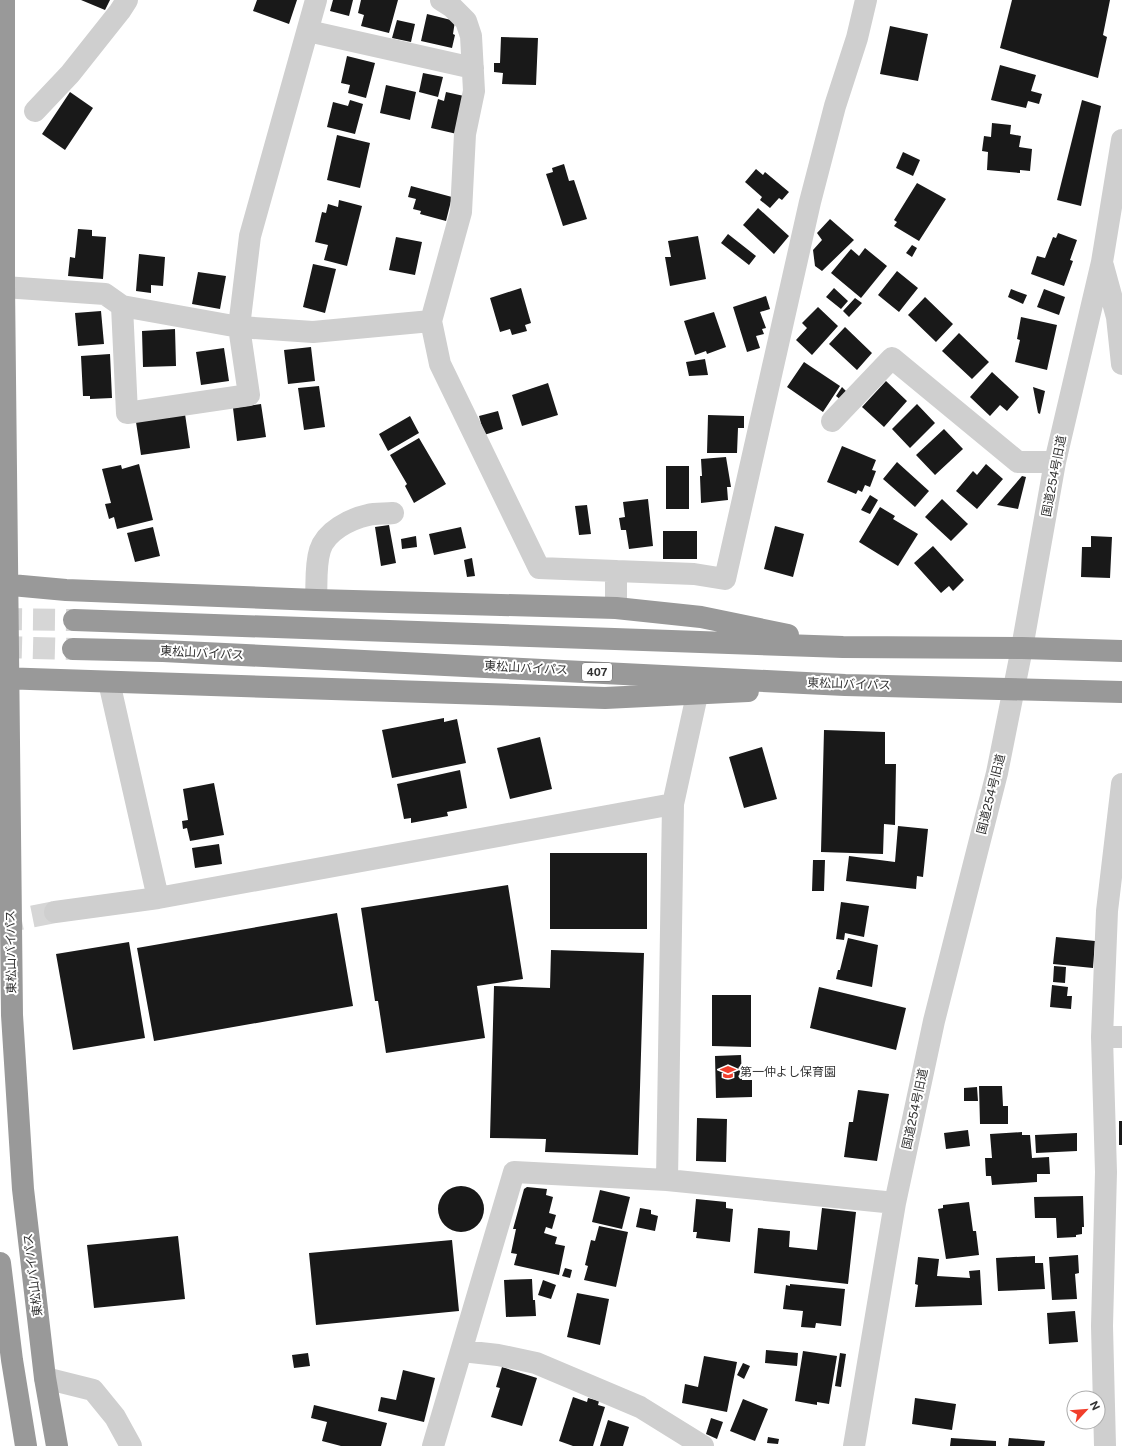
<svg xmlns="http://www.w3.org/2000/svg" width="1122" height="1446" viewBox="0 0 1122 1446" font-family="'Public Sans','Noto Sans JP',sans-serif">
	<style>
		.building { fill: #191919 }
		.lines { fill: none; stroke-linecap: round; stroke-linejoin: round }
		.minor-tunnel { stroke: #d6d6d6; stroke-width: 22; stroke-dasharray: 22 11; stroke-linecap: butt }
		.highway-tunnel { stroke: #d6d6d6; stroke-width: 22; stroke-dasharray: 22 11; stroke-linecap: butt }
		.minor { stroke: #cfcfcf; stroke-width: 22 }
		.highway { stroke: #999; stroke-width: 22 }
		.labels { text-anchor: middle; stroke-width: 4; stroke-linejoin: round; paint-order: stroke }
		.shield { fill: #fff; stroke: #707070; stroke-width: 1 }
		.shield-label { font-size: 11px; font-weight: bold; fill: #323232 }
		.street-label { font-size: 12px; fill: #323232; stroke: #fff }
		.poi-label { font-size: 12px; fill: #323232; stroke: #fff; text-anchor: start }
	</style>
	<rect width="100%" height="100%" fill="#fff"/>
	<path class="building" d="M81,0H110L105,10Z
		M257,0H297L289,24L253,11Z
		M333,0H353L349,16L330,11Z
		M361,0H398L389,33L361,26L364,15L358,13Z
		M1012,0H1110L1103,35L1107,37L1098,78L1000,48Z
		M427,14L455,21L453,34L455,35L452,48L421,41Z
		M397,20L415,24L411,42L392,38Z
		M890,26L928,34L918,81L880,74Z
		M501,37L538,38L536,85L502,84L503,73L494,72V63H500Z
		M347,56L375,63L366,98L348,93L350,85L341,83Z
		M1000,65L1036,75L1031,91L1042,94L1039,104L1028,101L1026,108L991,100Z
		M423,73L443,77L438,97L419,92Z
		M386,85L416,92L410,120L380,113Z
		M70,92L93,108L65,150L42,134Z
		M446,92L464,96L457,134L431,128L438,99L444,101Z
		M350,100L363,104L355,134L327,127L333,102L348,106Z
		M1082,100L1101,106L1081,206L1057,200Z
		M992,123L1011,125L1010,134L1021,136L1019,147L1032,149L1030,171L1020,170V173L987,170L988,152L982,151L984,136L991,137Z
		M337,135L370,143L360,188L327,180Z
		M903,152L920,160L913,176L896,168Z
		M564,164L569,181L574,180L587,219L563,226L546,174L553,172L552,168Z
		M756,169L763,175L765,172L789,192L782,200L779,198L770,208L760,200L762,197L745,182Z
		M917,183L946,199L919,241L894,226L897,222L894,220Z
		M411,186L452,197L446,221L420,214L421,211L413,209L416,199L408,197Z
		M339,200L362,206L347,266L324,260L328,245L315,242L322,212L326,213L328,204L338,207Z
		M758,208L789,236L774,254L743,225Z
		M830,219L854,240L822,271L815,266L813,250L822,240L817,233Z
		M78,229L92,230V236L106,237L103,279L68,276L70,257L75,258Z
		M1058,233L1077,240L1070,260L1073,261L1064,286L1031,274L1037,256L1045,258L1053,237L1056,238Z
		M728,234L756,256L749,265L721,243Z
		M698,236L706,279L670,286L665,257H671L668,241Z
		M396,237L422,242L415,275L389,270Z
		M912,245L917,248L912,257L906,253Z
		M865,248L887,266L861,298L831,273L851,249L859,256Z
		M139,254L165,257L163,286L151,285V293L136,291Z
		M313,264L336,269L325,313L303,307Z
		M897,271L918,288L899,312L878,295Z
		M198,272L226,276L220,309L192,304Z
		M521,288L531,323L525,325L527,331L512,335L510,329L500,332L490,298Z
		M834,288L848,301L841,309L826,297Z
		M1011,289L1027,295L1023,304L1008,297Z
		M1044,289L1065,297L1059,315L1037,307Z
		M766,296L770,309L760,312L766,328L762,329L764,334L756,336L760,348L747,352L733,307Z
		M925,297L953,324L936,342L908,315Z
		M855,298L862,303L849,317L843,311Z
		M818,307L838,326L812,355L796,340L807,328L802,323Z
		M101,311L104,344L78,346L75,313Z
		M714,312L726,347L707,354L706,351L695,355L684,321Z
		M1021,317L1057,325L1047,370L1015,362L1020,340L1017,339Z
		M845,327L872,353L857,370L829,344Z
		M175,329L176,366L143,367L142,331Z
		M959,333L989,362L972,379L942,351Z
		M311,347L315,381L288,384L284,350Z
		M224,348L229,381L201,385L196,352Z
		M110,354L112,398L90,399V396H83L81,356Z
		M705,359L708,375L689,376L686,362Z
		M804,362L840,386L823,412L787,387Z
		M992,372L1019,397L1007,411L1000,405L990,416L970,397Z
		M886,381L907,401L884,427L862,407Z
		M548,383L558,415L522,426L512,395Z
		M319,386L325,427L304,430L298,388Z
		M842,387L847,392L841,400L836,396Z
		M1033,387L1045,391L1040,414L1038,413Z
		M261,404L266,437L237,441L233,408Z
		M917,404L935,423L910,448L892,429Z
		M498,411L503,429L484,435L479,416Z
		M185,414L190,448L141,455L136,422Z
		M708,415L744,416V428H738L737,453H707Z
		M410,416L419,433L388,451L379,434Z
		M944,429L963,449L935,475L916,455Z
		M419,438L446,484L414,503L405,486L407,484L390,455Z
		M842,446L876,460L872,470L876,471L870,487L865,485L862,492L858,490L856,494L827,482Z
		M726,457L731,487H727L728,500L701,503L700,476H702L701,459Z
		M897,462L929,491L915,507L883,479Z
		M139,464L153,520L117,529L114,517L109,519L105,504L111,503L102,469L121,465L122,469Z
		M986,464L1003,479L977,509L956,491L973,471L977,475Z
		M666,466H689V509H666Z
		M1022,476L1026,477L1018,509L997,505Z
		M870,495L878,500L870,514L861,510Z
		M648,499L653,546L629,549L626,530H621L619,518L625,517L623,502Z
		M942,499L968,524L951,541L925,517Z
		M587,505L591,534L579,535L575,506Z
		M880,507L895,516L893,519L918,534L898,566L859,542Z
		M389,525L396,563L381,566L375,527Z
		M775,526L804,534L793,577L764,569Z
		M153,527L160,556L135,562L127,533Z
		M461,527L466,548L434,555L429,534Z
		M663,531H697V559H663Z
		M416,536L417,547L402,549L401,539Z
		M1091,536L1112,537L1110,578L1081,577L1082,547H1091Z
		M933,546L964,580L953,591L949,586L941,593L914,563Z
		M472,558L475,576L467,577L464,560Z
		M444,718V722L457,719L466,763L392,778L382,730Z
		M824,730L885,732V764H896L895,825L884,824L883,854L821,852Z
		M540,737L552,789L510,799L497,748Z
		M762,747L777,799L744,808L729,757Z
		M460,770L467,808L447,812L448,816L411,823V818L404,819L397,784Z
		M214,783L224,835L190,841L187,828L183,829L182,821L188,820L183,789Z
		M898,826L928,829L923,877L917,876L916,889L846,881L849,856L895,862Z
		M219,844L222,864L195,868L192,848Z
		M550,853H647V929H550Z
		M813,860H825L824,891H812Z
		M508,885L523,979L477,986L485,1038L386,1053L378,1001H375L361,908Z
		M841,902L869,906L864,937L845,933L844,940L836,939Z
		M337,913L353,1006L154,1041L137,948Z
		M1056,937L1095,941L1093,968L1053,964Z
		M848,938L878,945L872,987L836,979L838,970H840Z
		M129,942L145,1038L73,1050L56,954Z
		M551,950L644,953L638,1155L545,1152L546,1139L490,1138L494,986L550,988Z
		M1054,966L1066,967L1065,983L1053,982Z
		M1052,985L1068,987L1067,996H1072L1071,1009L1050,1007Z
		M819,987L906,1008L896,1050L810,1028Z
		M712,995H751V1047L712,1046Z
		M741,1055L742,1080H752V1097L716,1098L715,1056Z
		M979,1086H1002L1003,1106H1008V1124H980Z
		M977,1087L978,1101H964V1088Z
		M858,1090L889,1094L877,1161L844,1157L849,1122H853Z
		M697,1118L727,1119L726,1162L696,1161Z
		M1119,1121H1122V1145H1119Z
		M968,1130L970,1146L946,1149L944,1133Z
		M1022,1132V1135H1030L1032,1158L1049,1157L1050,1174H1037V1182L992,1185L991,1176H986L985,1158H992L990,1134Z
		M1077,1133V1151L1036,1153L1035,1135Z
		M438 1209a23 23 0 1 1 46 0a23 23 0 1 1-46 0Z
		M527,1187L547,1189L546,1195L553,1197L549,1213L556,1215L552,1229L546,1227L544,1233L557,1237L555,1244L565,1246L559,1275L514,1265L517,1254L511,1253L516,1229H513L524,1189Z
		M600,1190L630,1197L622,1229L592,1222Z
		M1083,1196L1084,1227H1082V1234L1076,1235V1237L1057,1238L1056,1218H1035L1034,1197Z
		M696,1199L726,1202V1208L733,1209L730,1242L696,1238L697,1232H693Z
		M969,1202L973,1231H976L979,1255L946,1259L938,1209L943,1208V1205Z
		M640,1208L651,1210V1214L658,1216L655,1231L636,1227Z
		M822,1208L856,1212L848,1284L754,1273L758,1228L790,1231L789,1247L817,1250Z
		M599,1226L628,1232L616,1287L584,1280L588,1266L585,1265L591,1240L595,1241Z
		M178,1236L185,1299L94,1308L87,1245Z
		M452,1240L459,1311L316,1325L309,1253Z
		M1078,1255L1079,1273L1075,1274L1077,1299L1052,1300L1049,1257Z
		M1035,1256V1263H1043L1045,1289L998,1291L996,1258Z
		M918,1257L939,1259L937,1276L970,1278L969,1271L980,1270L982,1305L915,1307L918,1285L915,1284Z
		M565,1268L572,1270L570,1278L562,1276Z
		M532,1279L533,1300H535L536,1316L506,1317L504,1280Z
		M543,1280L556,1285L551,1299L538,1295Z
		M790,1284L845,1289L841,1326L816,1323L815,1328L801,1327L803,1311L783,1309L786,1285L790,1286Z
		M577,1293L609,1299L600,1345L567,1337Z
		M1075,1311L1078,1342L1049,1344L1047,1313Z
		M766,1350L798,1353L797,1366L765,1363Z
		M803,1351L837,1356L829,1404L817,1402V1405L795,1401Z
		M308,1353L310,1366L294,1368L292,1355Z
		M840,1353L846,1354L841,1387L835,1386Z
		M704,1356L737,1362L727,1412L682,1403L685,1384L698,1387Z
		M743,1363L750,1366L744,1379L737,1375Z
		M502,1367L537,1378L522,1426L491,1417L500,1388L496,1387Z
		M403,1370L435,1378L424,1422L378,1411L381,1397L396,1400Z
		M573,1397L587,1402L588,1398L599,1401L598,1405L605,1407L593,1446H573L559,1441Z
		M915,1398L956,1404L952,1430L912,1424Z
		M743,1399L768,1409L755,1441L730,1431Z
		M314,1405L387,1423L381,1446H341L322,1441L327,1422L311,1418Z
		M711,1418L723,1422L717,1439L706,1434Z
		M608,1420L629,1427L623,1446H600Z
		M768,1437L779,1439L778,1444L767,1443Z
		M951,1438L996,1441V1446H950Z
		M1009,1438L1045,1441L1044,1446H1008Z"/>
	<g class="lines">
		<path class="minor-tunnel" d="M0,923L55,912"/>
		<path class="highway-tunnel" d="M0,619L74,620
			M0,647L73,649"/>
		<path class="minor" d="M441,0L452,7L466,21L471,36L474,91L465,134L461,212L431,321L440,364L539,568L616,571
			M308,31L473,68
			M35,111L70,74L120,11L127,0
			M1103,266L1117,317L1122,364
			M4,287L105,294L122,306L239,327L313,332L431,321
			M122,306L127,413L249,395L239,327L250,236L316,0
			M832,421L892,358L1018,462H1055
			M316,600C317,584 315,566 320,550C326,531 350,519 368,515C376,513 385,514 393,513
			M616,608V571L694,574L725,579L810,202L835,106L857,38L866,0
			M109,682L158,898
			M55,912L158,898L673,804
			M1102,1037H1122
			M667,1180L673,804L697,695
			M462,1351L498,1355L536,1363L640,1407L703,1446
			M45,1378L93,1390L115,1417L131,1446
			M433,1446L514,1172L667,1180L895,1203
			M854,1446L895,1203L934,1021L997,773L1022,648L1055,462L1102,262L1122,140
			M1105,1446L1102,1326L1106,1172L1102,1037L1107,911L1122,784"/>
		<path class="highway" d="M4,0V287L12,1015L23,1189L45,1378L57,1446
			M0,584L66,590L316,600L616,608L701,617L788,635
			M74,620L843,647L1022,648L1122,651
			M73,649L163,651L845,685L1122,692
			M0,678L605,698L748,691
			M0,1263L12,1360L26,1446"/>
	</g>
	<defs>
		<symbol id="school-bare" viewBox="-9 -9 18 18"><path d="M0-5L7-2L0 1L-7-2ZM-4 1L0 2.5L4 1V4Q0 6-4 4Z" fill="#f13e2b" stroke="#fff" stroke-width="2.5" paint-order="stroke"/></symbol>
	</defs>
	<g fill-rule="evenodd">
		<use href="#school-bare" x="717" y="1061" width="22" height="22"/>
	</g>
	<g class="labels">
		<rect class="shield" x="582" y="663" width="30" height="18" rx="3"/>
		<g class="shield-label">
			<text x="597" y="676">407</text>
		</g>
		<g class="street-label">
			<text transform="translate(1054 476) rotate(-79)" y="4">国道254号旧道</text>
			<text transform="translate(202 653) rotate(3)" y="4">東松山バイパス</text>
			<text transform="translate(526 668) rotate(3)" y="4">東松山バイパス</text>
			<text transform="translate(849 684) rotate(2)" y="4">東松山バイパス</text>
			<text transform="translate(991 794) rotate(-76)" y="4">国道254号旧道</text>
			<text transform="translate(11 952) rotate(-91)" y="4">東松山バイパス</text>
			<text transform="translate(915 1109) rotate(-78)" y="4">国道254号旧道</text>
			<text transform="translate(33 1275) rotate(-97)" y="4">東松山バイパス</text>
		</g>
		<g class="poi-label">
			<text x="740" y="1076">第一仲よし保育園</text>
		</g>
	</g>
	<g transform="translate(1086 1410) rotate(64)"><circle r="19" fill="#ffffff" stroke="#adadad"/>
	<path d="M0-3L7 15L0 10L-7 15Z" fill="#f13e2b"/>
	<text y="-6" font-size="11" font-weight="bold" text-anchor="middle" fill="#323232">N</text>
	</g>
</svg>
